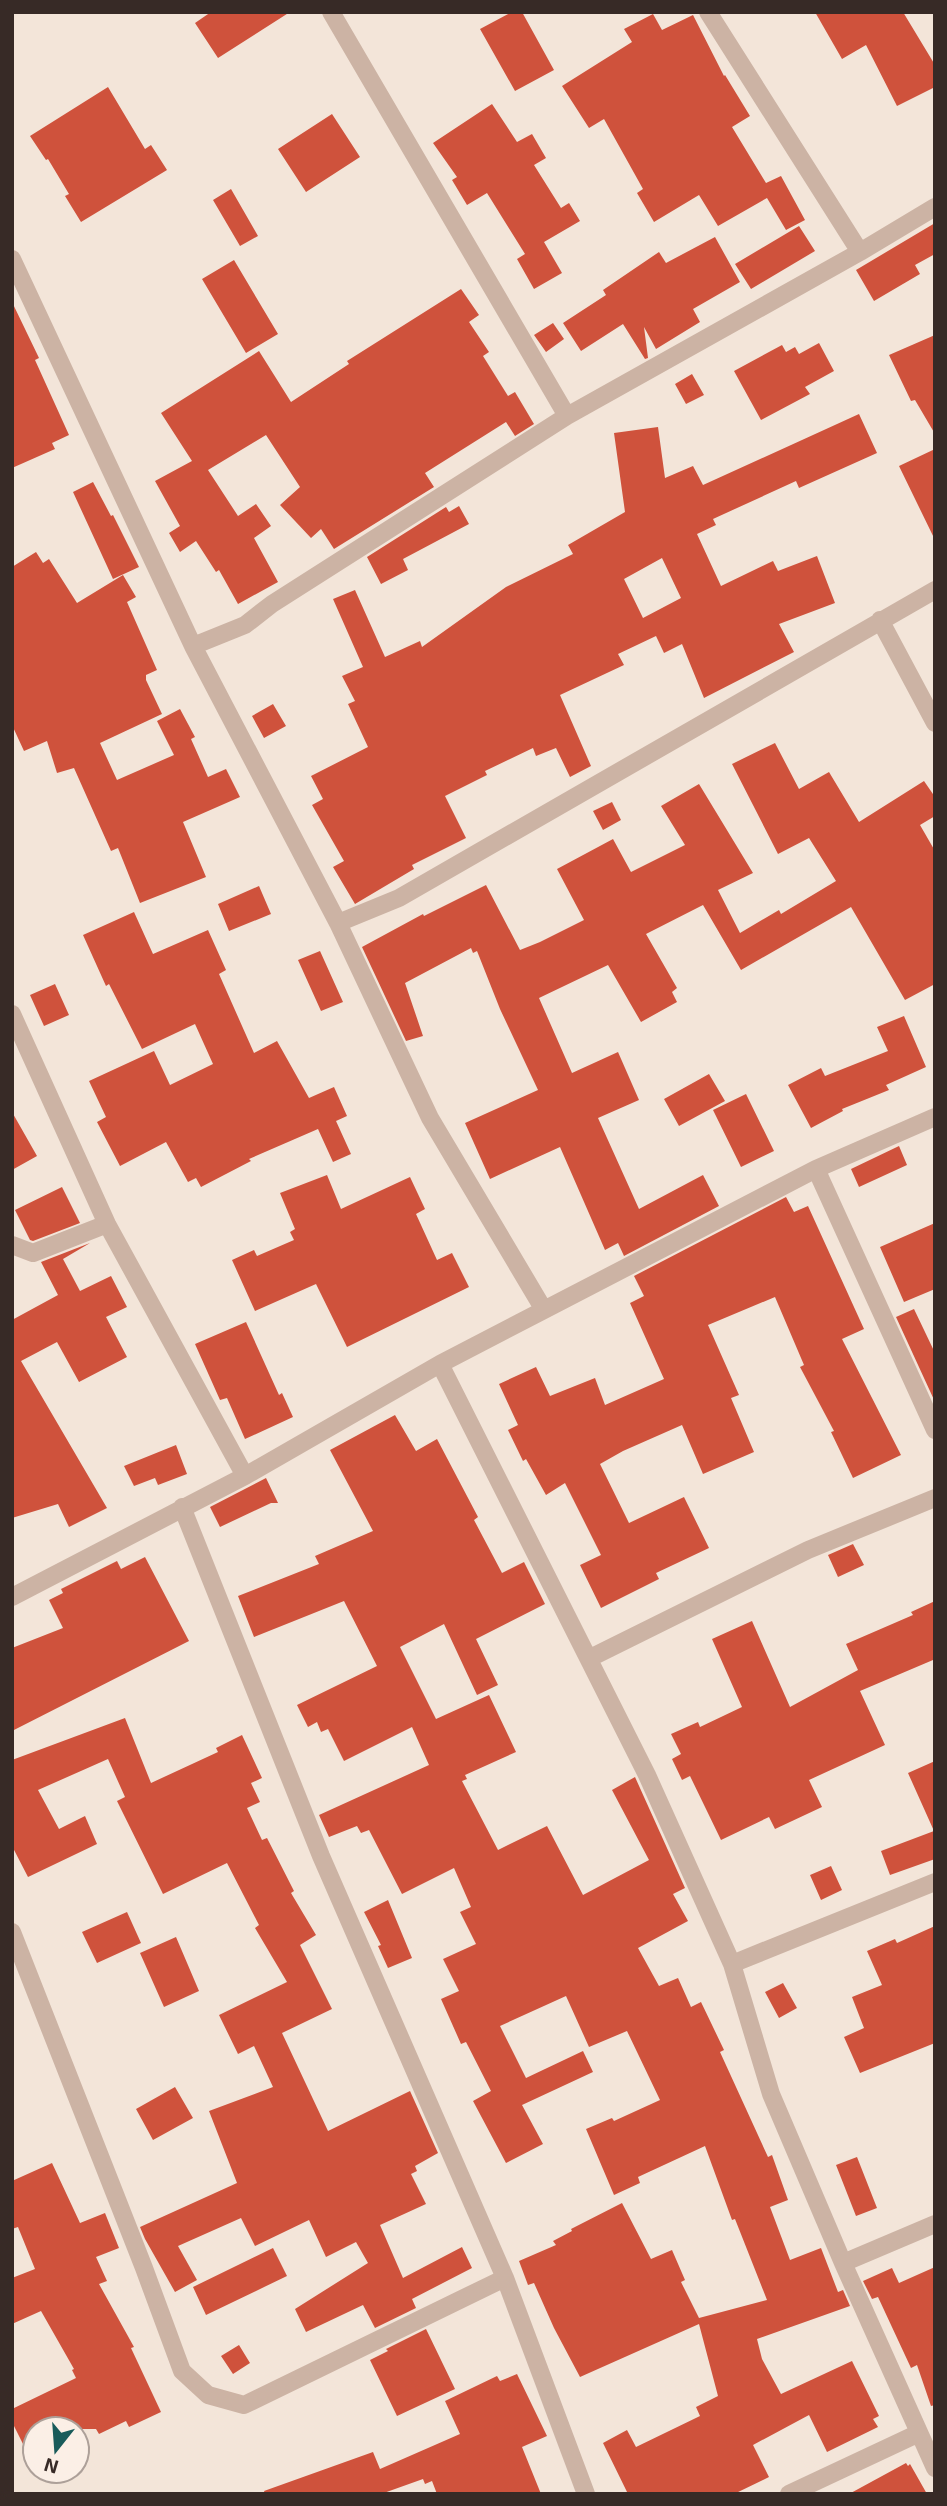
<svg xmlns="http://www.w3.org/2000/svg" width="947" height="2506" viewBox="0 0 947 2506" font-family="'Exo 2',sans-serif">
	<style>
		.building { fill: #cf523c; fill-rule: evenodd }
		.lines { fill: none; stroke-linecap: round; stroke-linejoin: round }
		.street { stroke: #ccb3a4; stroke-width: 18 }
	</style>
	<rect width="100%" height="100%" fill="#f3e5d9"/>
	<path class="building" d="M211,12H290L218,58L195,23Z
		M512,12H522L554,70L515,91L480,29Z
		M815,12H903L935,65V87L897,106L866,45L842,59Z
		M653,14L662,30L693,15L724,76L725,75L750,116L732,127L766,183L781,176L805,220L786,230L767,198L718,226L699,195L654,222L637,193L643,189L604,119L589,128L562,86L632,42L624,29Z
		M108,87L145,149L151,145L167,170L81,222L65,196L69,194L48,159L46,160L30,136Z
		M492,104L517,142L532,134L546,158L534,165L561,208L569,203L580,221L544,242L562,273L534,289L517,259L525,254L487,193L467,205L452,180L457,177L433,143Z
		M332,114L360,157L306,192L278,149Z
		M231,189L258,236L240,246L213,200Z
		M935,223V254L915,265L920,274L874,301L856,270Z
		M799,226L815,251L751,289L735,264Z
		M715,237L740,282L693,309L700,322L656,349L644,327L648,358L645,359L623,324L581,351L563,323L606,295L603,290L659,252L666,263Z
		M234,260L278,334L246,353L202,279Z
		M461,289L479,315L469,322L489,352L483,356L508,396L515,392L534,424L515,436L506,422L425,473L434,487L334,549L321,529L311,538L280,505L300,487L266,435L208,470L238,516L256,504L271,526L254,538L278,582L238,604L219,570L216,572L196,541L180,552L169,533L180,526L155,481L192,461L161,413L259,351L291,402L349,364L347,361Z
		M12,302L39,358L35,360L69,435L52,443L55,449L12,468Z
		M553,323L564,339L546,352L534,335Z
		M935,335V434L915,400L911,401L889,355Z
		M819,343L834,371L805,387L810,394L761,420L734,371L782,345L786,352L795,347L799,354Z
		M692,374L704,395L686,404L675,384Z
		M859,414L877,453L799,488L796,481L713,519L716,525L697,534L721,586L773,561L778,571L817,556L835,603L779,624L794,652L704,698L682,644L664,653L656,636L618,654L624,665L560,695L591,766L570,777L556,748L536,756L533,748L485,771L487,775L445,796L466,838L412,865L414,869L355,904L333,867L344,861L312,805L323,799L311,776L368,747L348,704L355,701L342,676L363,667L333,599L355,590L385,657L420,641L422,647L506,587L573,554L568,545L625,512L614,433L658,427L665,478L693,466L703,485ZM662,558L681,598L643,618L624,579Z
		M935,449V540L899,466Z
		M93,482L111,516L113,515L139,567L113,579L73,492Z
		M459,506L469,524L403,559L408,570L381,584L367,557L446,507L449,512Z
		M36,552L43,563L49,559L77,603L123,575L136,597L127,602L157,670L146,675V680L162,714L100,743L117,780L174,755L157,721L180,709L195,737L191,739L208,777L226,769L240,797L183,822L206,877L140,903L118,848L111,851L74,768L57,773L47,741L24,751L12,725V567Z
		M273,704L286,726L264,738L252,716Z
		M775,743L799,789L829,772L859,822L924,781L935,797V816L920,825L935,851V984L905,1000L851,907L741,970L703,905L646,934L677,988L672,992L677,1002L641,1022L608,965L539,998L572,1073L618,1052L639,1100L598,1118L639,1209L703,1175L719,1206L624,1256L618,1243L605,1250L560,1147L490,1179L465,1123L538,1090L500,1009L477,951L473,953L471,948L405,983L423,1036L406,1041L362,947L423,914L424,916L486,885L520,950L540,942L584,920L557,869L613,839L631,872L685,845L661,806L699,784L753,873L718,890L740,933L779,910L781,914L836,881L809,838L778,854L732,764Z
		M612,802L621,820L603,830L593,811Z
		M259,886L271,914L229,931L218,904Z
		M134,912L153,954L208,930L226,970L219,974L254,1053L277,1041L309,1098L334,1087L347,1116L336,1121L351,1154L333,1162L318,1129L249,1159L251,1161L201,1187L196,1178L188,1182L166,1142L120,1166L97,1122L106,1117L89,1081L154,1051L170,1085L213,1064L195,1024L142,1049L109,984L106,986L83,935Z
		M320,951L343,1002L321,1011L298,960Z
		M55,984L69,1015L44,1026L30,995Z
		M904,1016L926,1067L886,1085L889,1090L842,1109L843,1111L811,1128L788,1085L821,1068L825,1076L888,1051L877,1027Z
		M709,1074L725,1101L679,1126L664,1099Z
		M746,1094L774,1151L741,1167L713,1110Z
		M12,1112L37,1156L12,1170Z
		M899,1146L907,1165L859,1187L851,1169Z
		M327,1175L341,1209L410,1177L425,1209L416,1214L437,1260L452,1253L469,1287L347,1347L316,1284L255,1311L232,1260L254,1250L257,1256L294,1240L290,1232L295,1229L280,1193Z
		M62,1187L80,1223L33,1241L30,1240L15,1210Z
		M786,1197L794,1212L808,1206L864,1329L842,1339L901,1455L853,1478L831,1432L834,1431L800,1367L804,1365L775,1297L708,1325L739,1395L731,1398L754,1452L703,1474L682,1425L623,1451L600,1464L629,1523L684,1497L709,1548L656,1573L659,1579L601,1608L580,1565L601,1555L565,1483L546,1495L526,1459L523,1461L508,1430L518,1425L499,1384L536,1367L550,1396L595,1378L605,1405L664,1379L630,1303L644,1296L634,1276Z
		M935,1223V1289L904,1302L880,1247Z
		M90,1243L63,1259L80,1291L111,1276L127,1307L106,1317L127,1357L79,1382L57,1342L21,1361L107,1508L69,1527L58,1504L12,1518V1320L58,1295L41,1262Z
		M914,1309L935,1353V1402L896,1317Z
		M246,1322L279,1395L282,1393L293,1417L245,1439L227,1398L220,1400L195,1344Z
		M395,1415L416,1451L437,1439L478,1517L474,1520L502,1573L524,1562L545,1604L476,1639L498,1685L477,1695L444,1624L400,1647L436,1719L489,1695L516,1752L465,1775L467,1779L462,1781L498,1850L547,1826L583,1895L649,1860L612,1790L635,1777L685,1888L673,1894L688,1921L638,1948L659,1986L678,1978L691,2007L701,2002L724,2050L720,2052L768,2157L772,2155L788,2200L770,2207L790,2260L821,2248L838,2292L843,2290L850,2306L757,2339L762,2359L781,2394L852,2361L879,2416L873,2419L878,2427L827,2452L809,2415L753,2445L769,2477L734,2494H628L603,2443L627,2430L636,2447L700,2416L696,2407L718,2396L699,2324L580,2377L554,2328L534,2283L528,2285L519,2261L556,2245L553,2241L572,2231L571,2229L622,2203L651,2259L672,2250L685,2280L681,2282L699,2318L767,2300L735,2219L732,2220L705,2146L638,2177L640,2183L614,2195L586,2129L612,2118L614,2121L660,2100L627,2031L589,2047L566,1996L500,2026L526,2078L583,2051L593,2072L522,2105L543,2144L506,2163L473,2101L491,2091L466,2042L461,2044L441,1999L459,1991L443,1959L476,1944L460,1912L471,1907L454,1868L402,1894L369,1830L361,1833L357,1826L329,1837L319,1815L429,1765L412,1727L344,1761L328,1729L321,1732L317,1722L308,1727L297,1705L377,1666L344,1601L254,1637L238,1596L319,1564L315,1556L373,1531L330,1450Z
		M176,1445L187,1474L158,1485L155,1478L134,1486L124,1466Z
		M266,1478L278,1503H271L220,1527L210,1507Z
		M853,1544L864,1565L838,1577L828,1555Z
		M145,1557L189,1641L12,1731V1648L63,1628L49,1600L63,1593L61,1589L117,1561L121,1569Z
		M935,1601V1664L933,1660L860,1691L885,1745L809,1780L822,1807L775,1829L769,1817L721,1840L690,1776L682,1780L672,1759L681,1754L671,1734L698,1722L700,1727L742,1707L712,1639L752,1621L790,1707L858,1670L846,1644L913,1615L911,1612Z
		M125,1718L151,1783L218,1752L216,1748L242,1735L262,1778L251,1783L260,1802L247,1808L262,1840L267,1838L294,1891L291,1893L316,1935L300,1945L332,2009L282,2033L328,2131L410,2091L438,2153L415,2166L417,2171L411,2174L426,2204L380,2225L403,2278L462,2247L472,2268L412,2299L416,2308L375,2328L363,2305L306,2332L295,2309L368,2263L356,2242L326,2257L309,2220L255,2246L241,2218L178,2246L197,2280L175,2292L145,2239L140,2227L237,2183L209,2111L273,2087L254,2046L238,2054L219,2015L287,1982L255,1928L259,1925L227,1863L163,1894L117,1801L125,1797L108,1759L38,1790L59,1829L85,1816L97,1844L28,1877L12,1846V1760Z
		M935,1761V1859L890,1875L881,1851L934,1831L908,1773Z
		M831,1866L842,1890L821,1900L810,1875Z
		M388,1900L412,1958L388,1968L378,1946L381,1945L364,1912Z
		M127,1912L141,1943L97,1963L82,1932Z
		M935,1926V2043L860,2073L844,2037L864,2028L852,1997L882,1985L867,1951L895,1939L897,1943Z
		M176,1937L199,1991L164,2007L140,1953Z
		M783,1983L797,2008L779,2018L765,1992Z
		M175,2087L193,2118L153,2140L136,2109Z
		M857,2157L877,2208L856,2216L836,2165Z
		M52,2163L80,2223L105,2213L119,2248L96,2257L107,2281L99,2284L134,2347L131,2348L161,2412L129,2427L126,2421L99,2434L96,2429H35V2468L12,2422V2409L76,2378L72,2370L74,2369L41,2311L12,2324V2278L35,2269L18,2227L12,2229V2181Z
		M273,2248L287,2276L206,2315L193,2287Z
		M935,2267V2405L931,2406L917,2365L911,2368L878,2297L872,2299L863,2281L892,2268L899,2283Z
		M426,2329L455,2389L397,2416L370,2360L388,2351L386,2349Z
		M239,2345L250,2363L233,2374L221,2356Z
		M517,2374L547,2436L522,2447L541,2494H437L432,2481L425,2484L423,2479L381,2494H265L264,2491L373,2452L380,2469L460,2434L445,2401L497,2376L500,2381Z
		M906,2463L908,2466L910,2464L927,2494H849Z"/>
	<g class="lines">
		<path class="street" d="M331,12L567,416
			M708,12L860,252
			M12,259L193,646L338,923L430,1118L544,1310
			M880,620L935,723
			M193,646L245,625L272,604L567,416L860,252L935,207
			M338,923L399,898L935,590
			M12,1014L107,1224L245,1476
			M816,1169L935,1430
			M12,1245L33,1253L107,1224
			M440,1364L647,1775L732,1964L771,2094L843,2263L935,2468
			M182,1507L321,1856L505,2278L586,2494
			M12,1597L245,1476L440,1364L544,1310L816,1169L935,1117
			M590,1658L808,1550L935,1498
			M12,1932L144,2268L182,2371L208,2395L244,2405L505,2278
			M732,1964L935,1882
			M843,2263L935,2224
			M789,2494L919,2433"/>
	</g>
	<rect width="947" height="2506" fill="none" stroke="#372a26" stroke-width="28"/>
	<g transform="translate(56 2450) rotate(197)"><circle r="33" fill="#fbefe6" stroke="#ada099" stroke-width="2"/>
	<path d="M0-5L12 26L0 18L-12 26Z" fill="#195b5a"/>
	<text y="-10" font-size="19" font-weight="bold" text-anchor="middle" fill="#372a26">N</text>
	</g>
</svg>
